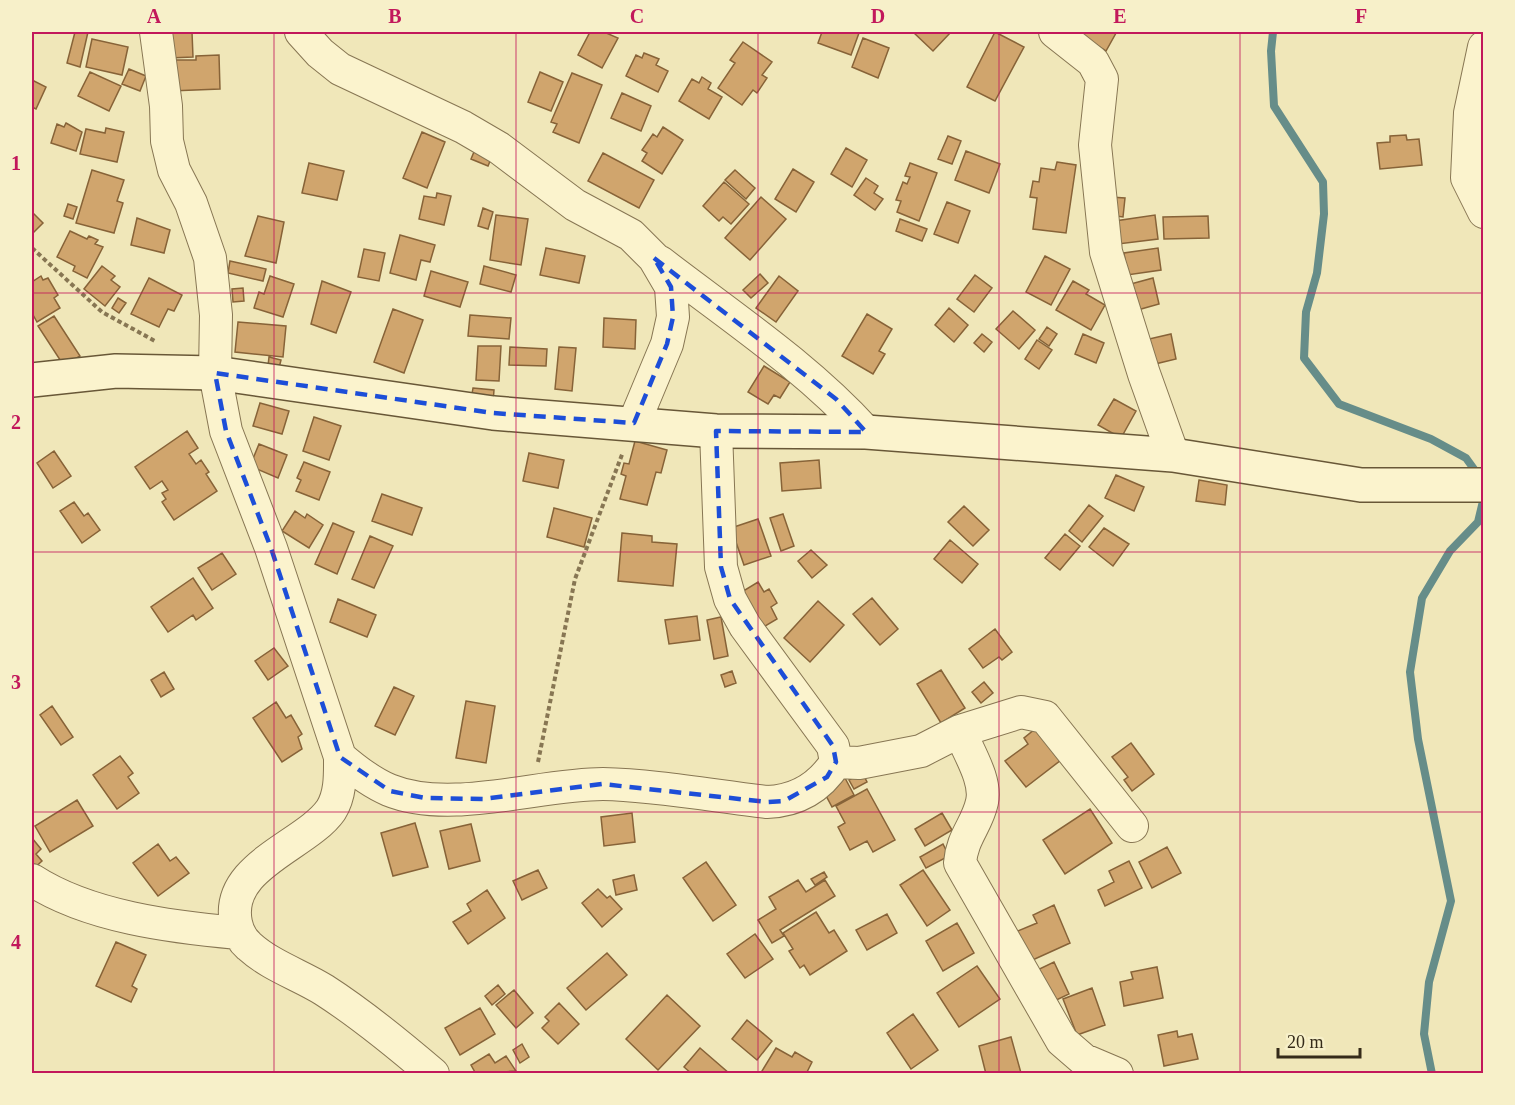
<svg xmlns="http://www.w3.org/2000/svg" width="1515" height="1105" viewBox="0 0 1515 1105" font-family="'Times New Roman',serif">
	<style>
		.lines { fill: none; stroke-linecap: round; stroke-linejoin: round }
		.stream { stroke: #668d89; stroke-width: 8 }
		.building { fill: #d0a56d; stroke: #876338; stroke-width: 1.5 }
		.street-casing { stroke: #877653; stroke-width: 34 }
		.secondary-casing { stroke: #685737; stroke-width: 36 }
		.path { stroke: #877653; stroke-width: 4; stroke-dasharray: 4.5 3; stroke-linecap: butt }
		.street { stroke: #fbf3cd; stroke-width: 32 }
		.secondary { stroke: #fbf3cd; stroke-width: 33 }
		.marked { fill: none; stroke: #1d4ed8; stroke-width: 4.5; stroke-dasharray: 12 8; stroke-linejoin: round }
		.grid { fill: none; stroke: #c2185b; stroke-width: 1.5; stroke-opacity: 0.55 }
		.neatline { fill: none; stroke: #c2185b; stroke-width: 2 }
		.grid-label { font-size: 20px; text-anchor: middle; font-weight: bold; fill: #c2185b }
	</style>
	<rect width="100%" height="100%" fill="#f0e7b9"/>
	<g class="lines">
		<path class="stream" d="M1273,32L1271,51L1274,106L1323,182L1324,214L1317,273L1306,312L1304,358L1339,404L1431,439L1466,458L1479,476
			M1432,1074L1424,1034L1429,982L1451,901L1418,739L1410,672L1422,598L1450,551L1478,522L1484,497"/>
	</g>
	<path class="building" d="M75,32H88L80,67L67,63Z
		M167,32H192L193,57L169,58Z
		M590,32H604L618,38L602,68L578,55Z
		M822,32L859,33L851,55L818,43Z
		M913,32H951L933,51Z
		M995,32L1024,47L995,101L967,87Z
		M1075,32H1114L1116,33L1106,51Z
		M863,38L889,48L878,78L852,67Z
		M92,39L128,47L122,75L86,67Z
		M743,42L772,62L762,75L767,78L757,93L753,90L742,105L718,88L735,63L730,60Z
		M644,53L659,59L656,65L668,71L658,92L626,76L636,55L642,58Z
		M219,55L220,89L170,91L169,60H196V56Z
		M129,69L146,76L140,91L122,84Z
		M90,72L121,86L109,111L78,96Z
		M540,72L563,82L551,111L528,102Z
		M572,73L602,85L579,143L553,132L557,124L551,122Z
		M702,77L711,83L708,89L722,97L709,119L679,101L692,79L699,83Z
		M32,80L46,87L36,109L32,107Z
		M622,93L651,106L641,131L611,118Z
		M66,123L82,132L76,151L51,143L57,124L64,127Z
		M663,127L683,140L662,174L642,161L647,153L642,150L653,134L657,137Z
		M106,128L124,132L117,162L80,154L86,129L105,133Z
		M422,132L445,142L427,188L403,178Z
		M1406,135L1407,140L1419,139L1422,165L1380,169L1377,143L1390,142V136Z
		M948,136L961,141L952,164L938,159Z
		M476,147L493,154L488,166L471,159Z
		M846,148L867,160L852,187L831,174Z
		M966,151L1000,164L989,193L955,180Z
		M603,153L654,180L639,208L588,181Z
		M1057,162L1076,165L1066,233L1033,229L1037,198L1030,197L1033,181L1039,182L1041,168L1055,170Z
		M309,163L344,171L337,200L302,193Z
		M910,163L937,173L919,221L897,212L901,201L896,200L903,182L907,184L910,177L905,176Z
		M793,169L814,182L796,212L775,199Z
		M92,170L124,180L117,201L123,203L114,233L76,223Z
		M735,170L755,188L746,199L725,180Z
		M866,178L878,186L874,193L883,199L875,210L854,195Z
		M724,182L749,204L731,224L723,217L719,221L703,206Z
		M437,193L451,196L444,225L419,219L424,196L436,198Z
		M761,197L786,219L750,260L725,238Z
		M1110,197L1125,198L1123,217L1109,215Z
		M947,202L970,211L958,243L934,234Z
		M68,204L77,207L73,219L64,216Z
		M483,208L493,212L488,229L478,226Z
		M32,212L43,223L32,234Z
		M496,215L528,219L521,265L490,260Z
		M1155,215L1158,239L1118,244L1115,221Z
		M258,216L284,222L276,263L245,256Z
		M1208,216L1209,238L1164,239L1163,217Z
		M137,218L170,230L164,253L131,245Z
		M900,219L927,229L922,241L896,231Z
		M70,231L87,239L89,236L98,240L95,244L103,247L87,278L73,271L75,266L57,257Z
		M400,235L435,245L430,262L421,260L416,280L390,273Z
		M546,248L585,256L579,283L540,275Z
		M1158,248L1161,270L1127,275L1124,253Z
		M364,249L385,253L379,281L358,277Z
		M1045,256L1070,269L1051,305L1026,292Z
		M230,261L266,269L263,281L228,273Z
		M102,266L115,276L111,280L120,287L105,306L84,289Z
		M484,266L516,275L511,292L480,284Z
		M431,271L468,282L460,307L424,296Z
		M760,274L768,283L751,298L743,290Z
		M975,275L992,288L974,312L957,299Z
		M41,276L43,280L48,278L58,295L54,298L60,308L37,322L32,313V282Z
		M270,276L294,284L283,317L254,308L259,292L264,294Z
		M779,276L798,291L776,322L756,308Z
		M149,278L182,295L174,311L168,309L159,327L131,314Z
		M1153,278L1159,304L1134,311L1127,285Z
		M322,281L351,292L336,333L311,324Z
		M1073,281L1089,290L1086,294L1105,305L1091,330L1056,310Z
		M243,288L244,301L233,302L232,289Z
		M118,298L126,303L119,313L112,308Z
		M949,308L968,325L954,342L935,325Z
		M393,309L423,320L404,373L374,362Z
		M1013,311L1035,330L1019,349L996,329Z
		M867,314L892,329L879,351L885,354L873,374L842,356Z
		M470,315L511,318L509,339L468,336Z
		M54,316L80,356L64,366L38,326Z
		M604,318L636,320L635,349L603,347Z
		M238,322L286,326L283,357L235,352Z
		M1047,327L1057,334L1049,346L1039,339Z
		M982,334L992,342L984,352L974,343Z
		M1083,334L1104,343L1096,363L1075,354Z
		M1171,334L1176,359L1155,364L1149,339Z
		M1037,340L1052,350L1039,369L1025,359Z
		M478,346H501L499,381L476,380Z
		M510,347L547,349L546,366L509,365Z
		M559,347L576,348L572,391L555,389Z
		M269,357L281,360L279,368L268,366Z
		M764,366L790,382L780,398L774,395L768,404L748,392Z
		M473,388L494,390L493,403L471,400Z
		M1114,399L1136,411L1121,438L1098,425Z
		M260,403L289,411L282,434L253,426Z
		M314,417L341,426L329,460L303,451Z
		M187,431L198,448L189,454L196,464L201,460L209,472L206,474L217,491L174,520L162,502L166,499L162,493L168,490L162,481L150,489L135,467Z
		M635,441L667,450L661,473L656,472L647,505L620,499L626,476L621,474L624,463L629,464Z
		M259,444L287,455L278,478L250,466Z
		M54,451L71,476L53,488L37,463Z
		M529,453L564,460L558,488L523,481Z
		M819,460L821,488L782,491L780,463Z
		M304,462L330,472L319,500L296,491L301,480L297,478Z
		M1116,475L1144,487L1134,511L1105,498Z
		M1199,480L1227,485L1225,505L1196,501Z
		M382,494L422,508L412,535L372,521Z
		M74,502L84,516L88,513L100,530L82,543L60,511Z
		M1089,505L1103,516L1082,542L1069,531Z
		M964,506L989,530L973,546L948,522Z
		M554,508L592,518L584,547L547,537Z
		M295,511L305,518L307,514L323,525L309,548L282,531Z
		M783,514L794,546L781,551L770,518Z
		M758,519L771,556L744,565L731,528Z
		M333,523L354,532L337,574L315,564Z
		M1104,528L1129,544L1113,566L1089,547Z
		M622,533L652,536V542L677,544L673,586L618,581Z
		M1065,534L1080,546L1060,570L1045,558Z
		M370,536L393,546L374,588L352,579Z
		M950,540L978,564L962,583L934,559Z
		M811,550L827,565L812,578L798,561Z
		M222,553L236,574L212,590L198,568Z
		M193,578L213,608L196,620L193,615L168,632L151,607Z
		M758,582L764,592L769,589L777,603L771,607L777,619L760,629L740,593Z
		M872,598L898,629L880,645L853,614Z
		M338,599L376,615L367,637L330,622Z
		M818,601L844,625L810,662L784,638Z
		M697,616L700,640L669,644L665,620Z
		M721,617L728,656L714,659L707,620Z
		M995,629L1012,652L1002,660L999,657L983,668L969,649Z
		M274,648L288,666L268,680L255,661Z
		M941,670L965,708L941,723L917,684Z
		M732,671L736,683L725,687L721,675Z
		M164,672L174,689L161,697L151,680Z
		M984,682L993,693L981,703L972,692Z
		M394,687L414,696L395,735L375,726Z
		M466,701L495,706L486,763L456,758Z
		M276,702L286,718L291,715L302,734L298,737L302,749L282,762L253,718Z
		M52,706L73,737L61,745L40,715Z
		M1040,725L1065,757L1026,787L1005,761L1028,744L1024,738Z
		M1131,743L1154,774L1132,791L1124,780L1128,777L1112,757Z
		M120,756L133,773L128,777L139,793L117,809L93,775Z
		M862,772L867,782L854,789L849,780Z
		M845,778L854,795L832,807L823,790Z
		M867,789L895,840L873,852L867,841L850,850L838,827L845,823L836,806Z
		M77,800L93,826L50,852L35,826Z
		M1090,809L1112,843L1065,874L1043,840Z
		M632,813L635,842L604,846L601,817Z
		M942,813L952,830L925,846L915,829Z
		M415,823L428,867L393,876L381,833Z
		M471,824L480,861L449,869L440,831Z
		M32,838L41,849L36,854L42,861L32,870Z
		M158,844L170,861L176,857L189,873L158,896L133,863Z
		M943,844L949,856L926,868L920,857Z
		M1167,847L1181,873L1152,888L1139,862Z
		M1129,861L1142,888L1105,906L1098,890L1114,882L1109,871Z
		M706,862L736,905L713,921L683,878Z
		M538,870L547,888L522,900L513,881Z
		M923,870L950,910L927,926L900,885Z
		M824,872L827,877L815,885L811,879Z
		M634,875L637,890L616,895L613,880Z
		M798,880L806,892L825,880L835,896L780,930L784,936L772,943L758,920L776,909L769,897Z
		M598,889L607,898L610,896L622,909L602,927L582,903Z
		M487,890L505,918L468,944L453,922L471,911L467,904Z
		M1054,905L1070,943L1026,963L1013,933L1037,923L1033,915Z
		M816,912L829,933L834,930L847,951L810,975L804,965L800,968L789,951L793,949L783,933Z
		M887,914L897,933L867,950L856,930Z
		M957,923L974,953L943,971L926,941Z
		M755,934L773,959L745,978L727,954Z
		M116,942L146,955L132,986L137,989L131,1002L96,986Z
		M607,953L627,975L586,1010L567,988Z
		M1054,962L1069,994L1046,1005L1031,973Z
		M977,966L1000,999L959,1027L937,993Z
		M1157,967L1163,998L1124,1006L1120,982L1133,979L1131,972Z
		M498,985L505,994L492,1005L485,996Z
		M1092,988L1105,1025L1077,1035L1063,999Z
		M514,990L533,1013L516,1028L496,1005Z
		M667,995L700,1026L658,1070L626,1039Z
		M559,1003L579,1024L558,1044L542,1028L549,1021L545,1017Z
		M480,1008L495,1034L460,1055L445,1028Z
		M913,1014L938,1050L911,1069L887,1033Z
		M747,1020L772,1041L757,1060L732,1039Z
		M1177,1031L1178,1037L1192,1034L1198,1059L1164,1066L1158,1035Z
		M1011,1037L1021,1073L986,1074L979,1046Z
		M522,1044L529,1057L520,1063L513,1050Z
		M700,1048L730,1074H692L684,1067Z
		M776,1048L792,1057L795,1052L812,1062L806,1074H767L762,1071Z
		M489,1054L495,1063L506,1056L516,1071L476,1074L471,1065Z"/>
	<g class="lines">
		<defs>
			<path id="street" d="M156,32L166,106L167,141L174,170L191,203L210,258L216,315L215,373L226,431L271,548L340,757C340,774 341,794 331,810C306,846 224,866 236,923C238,933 242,940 249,946C271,966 300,975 324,990C363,1015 398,1044 433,1074
				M301,32L320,53L340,69L463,127L499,148L575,205L631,235L654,258L671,287L673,317L667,344L634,423
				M1055,32L1093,62L1102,79L1095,145L1106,252L1144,374L1173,455
				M1484,47L1470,113L1467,178L1484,212
				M660,262C730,316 806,366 866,432
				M960,731C968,752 987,780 982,802C977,825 962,837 960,863L1062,1041L1084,1060L1117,1074
				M340,757C355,770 370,782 389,790C450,815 539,784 603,784C655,785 715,796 767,802C797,801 820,787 836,762L833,746L745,626L730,599L721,567L716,431
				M836,762L859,763L921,751L960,731L1021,712L1045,717L1132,826
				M32,880C89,917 172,927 238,933"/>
			<path id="secondary" d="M32,380L116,371L215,373L493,413L716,431L866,432L1173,455L1361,485H1484"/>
		</defs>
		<use href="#street" class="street-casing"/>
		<use href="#secondary" class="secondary-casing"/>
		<path class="path" d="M32,248L102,312L155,341
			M538,762L575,579L623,452"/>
		<use href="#street" class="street"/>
		<use href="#secondary" class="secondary"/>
	</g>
	<path class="marked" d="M654,258L836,399L866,432L716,431L721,567L730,599L833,746L836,762L827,777L784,801L767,802L602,784L483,799L425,798L390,791L340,757L271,548L226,431L215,373L493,413L634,423L667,344L673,317L671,287Z"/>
	<path class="grid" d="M274,32V1074M516,32V1074M758,32V1074M999,32V1074M1240,32V1074M32,293H1484M32,552H1484M32,812H1484"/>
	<rect width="1515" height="1105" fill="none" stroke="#f7f0c9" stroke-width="66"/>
	<path d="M1278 1048v9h82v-9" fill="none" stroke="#352b19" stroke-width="3"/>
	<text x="1287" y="1048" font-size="18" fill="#352b19" stroke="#f7f0c9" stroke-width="4.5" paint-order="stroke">20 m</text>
	<rect x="33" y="33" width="1449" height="1039" class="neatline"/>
	<g class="grid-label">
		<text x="154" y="23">A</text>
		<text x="395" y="23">B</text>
		<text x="637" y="23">C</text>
		<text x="878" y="23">D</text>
		<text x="1120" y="23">E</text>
		<text x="1361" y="23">F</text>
		<text x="16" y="170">1</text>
		<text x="16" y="429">2</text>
		<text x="16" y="689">3</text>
		<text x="16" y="949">4</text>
	</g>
</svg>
